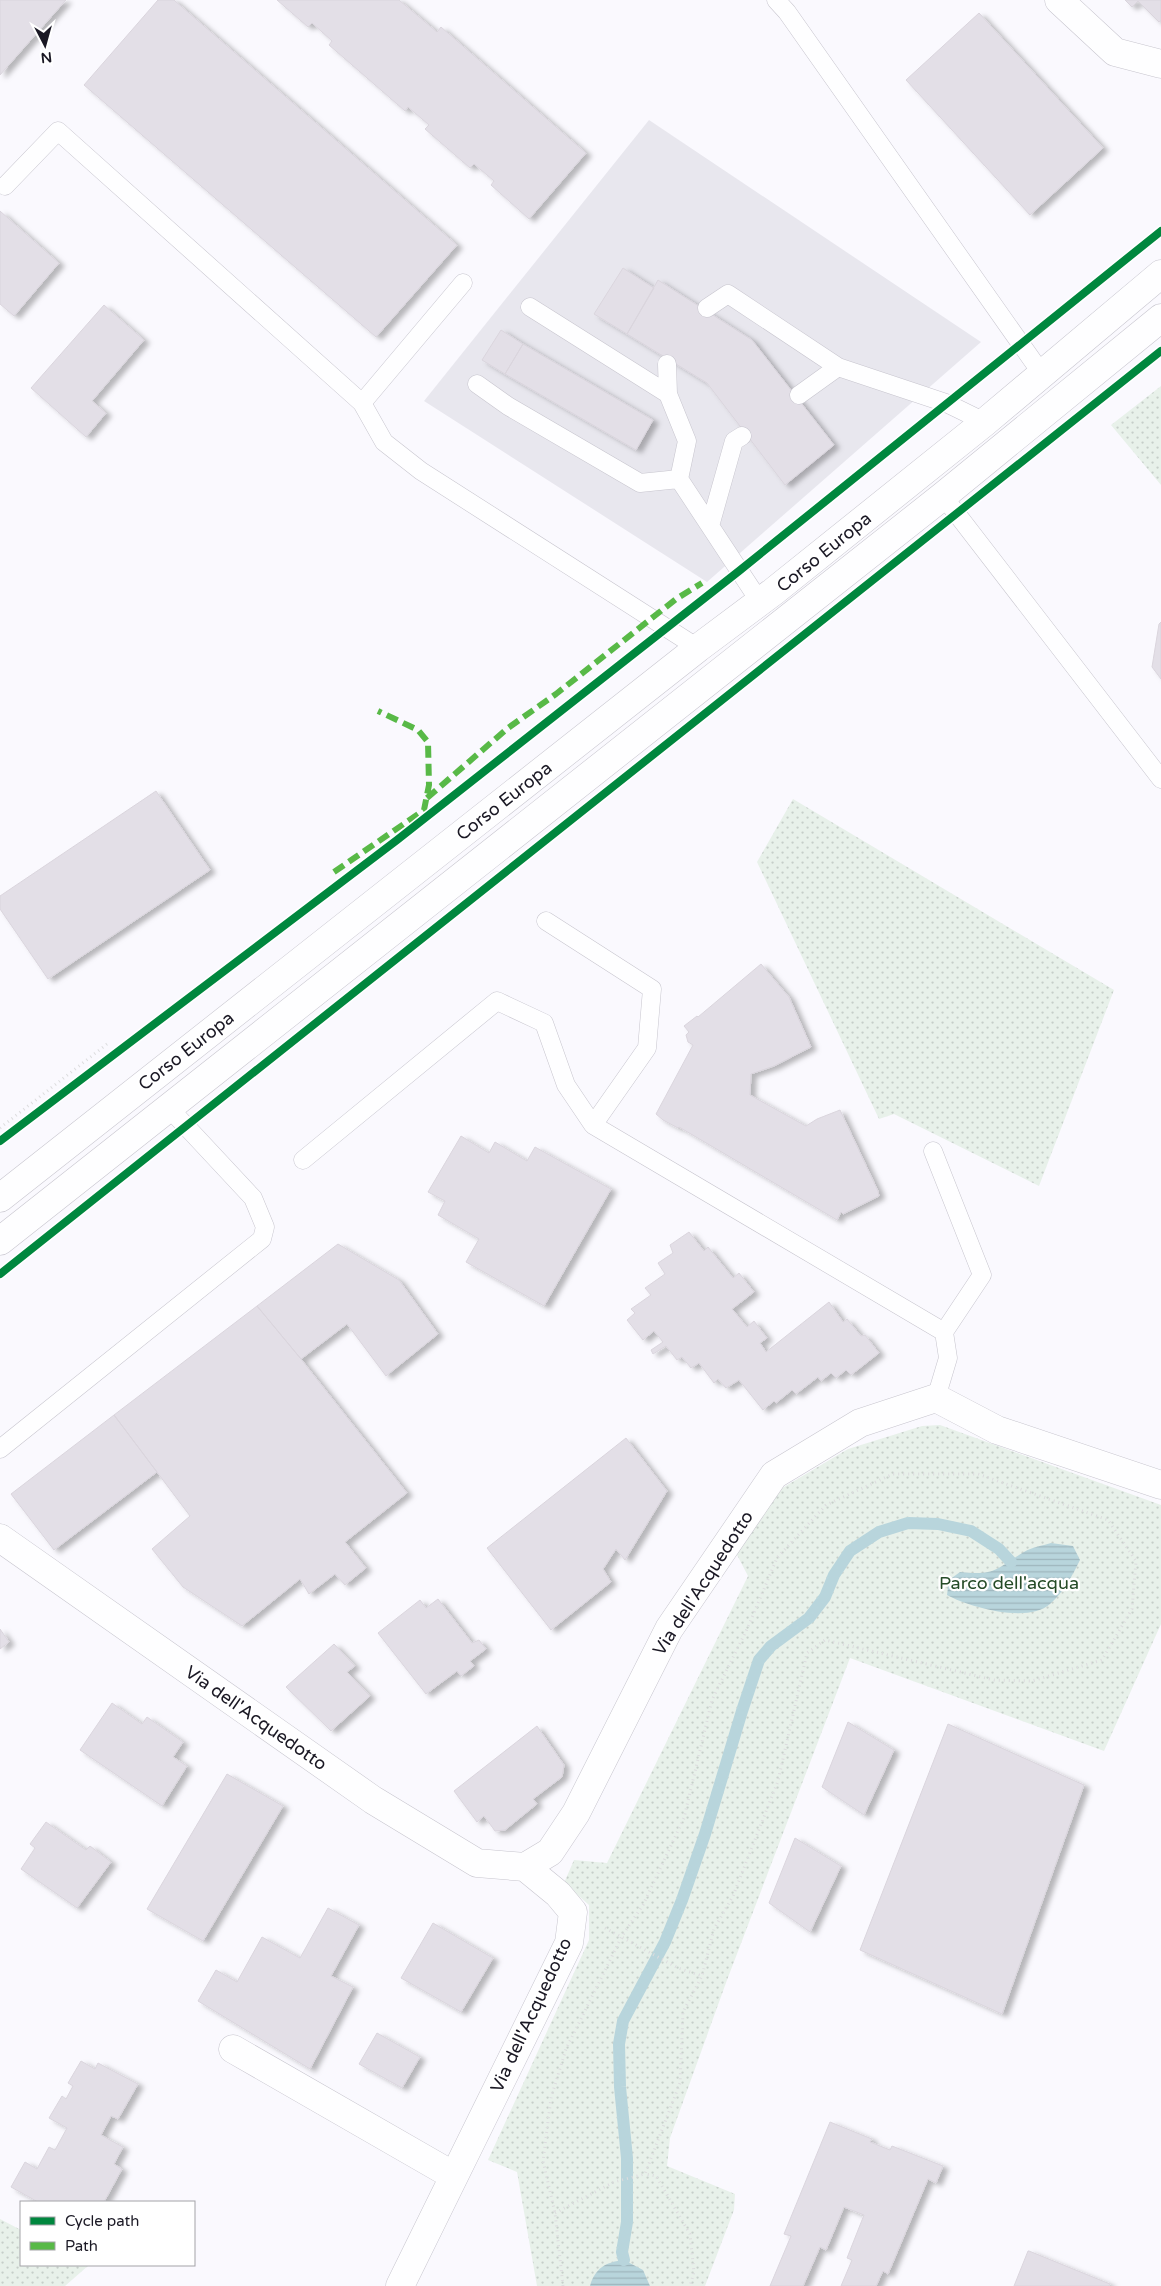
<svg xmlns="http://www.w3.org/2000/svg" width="1161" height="2286" viewBox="0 0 1161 2286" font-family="'Varela Round',sans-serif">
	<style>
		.built { fill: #e8e7ee }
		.green { fill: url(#green-dots) }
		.water { fill: url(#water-rules) }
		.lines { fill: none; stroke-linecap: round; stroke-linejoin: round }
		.stream { stroke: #b8d5dc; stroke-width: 12 }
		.building { fill: #e3dfe7; stroke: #dad5dd; filter: url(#shadow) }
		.lane-casing { stroke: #c7c5ce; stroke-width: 19 }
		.street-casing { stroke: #c7c5ce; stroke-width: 29 }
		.secondary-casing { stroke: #c7c5ce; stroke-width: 29 }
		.path { stroke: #dcdcde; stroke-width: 3; stroke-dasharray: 1 4; stroke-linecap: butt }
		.lane { stroke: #fefeff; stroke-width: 18 }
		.street { stroke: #fefeff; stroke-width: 28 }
		.secondary { stroke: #fefeff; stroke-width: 28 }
		.quiet { stroke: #58b947; stroke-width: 6; stroke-dasharray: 12 6; stroke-linecap: butt }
		.cycleway-casing { stroke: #fff; stroke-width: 11 }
		.cycleway { stroke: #00873e; stroke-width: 8 }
		.labels { text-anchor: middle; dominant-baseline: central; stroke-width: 4.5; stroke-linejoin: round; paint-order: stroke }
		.street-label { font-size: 18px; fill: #1a1824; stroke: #fff }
		.park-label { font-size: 18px; fill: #254b27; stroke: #fff }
	</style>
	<defs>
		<pattern id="green-dots" width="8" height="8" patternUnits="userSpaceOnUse" patternTransform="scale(1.25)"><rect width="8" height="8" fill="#e8f1ea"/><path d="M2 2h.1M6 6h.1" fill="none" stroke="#c6cec9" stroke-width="1.8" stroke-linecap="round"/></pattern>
		<pattern id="water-rules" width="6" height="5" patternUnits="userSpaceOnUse" patternTransform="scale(1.25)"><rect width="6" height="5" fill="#b8d5dc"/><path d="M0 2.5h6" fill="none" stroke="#9eb6bd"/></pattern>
		<filter id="shadow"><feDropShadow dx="5.5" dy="3" stdDeviation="2.5" flood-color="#0004"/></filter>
	</defs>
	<rect width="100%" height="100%" fill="#faf9fe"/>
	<path class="built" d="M649,120L981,342L707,582L424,401Z"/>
	<path class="green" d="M1161,386V485L1111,425Z
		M793,799L1114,990L1039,1186L894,1114L879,1119L757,862Z
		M940,1425L1161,1505V1624L1104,1751L850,1658L727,1980L670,2138L667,2166L735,2194L734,2210L705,2286H537L517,2172L488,2160L589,1940V1905L564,1883L574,1860L607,1863L748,1576L735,1551L772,1494L848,1449L922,1426Z
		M0,2219L21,2230V2265H89L65,2286H0Z"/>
	<path class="water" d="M1051,1543L1073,1546L1080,1560C1072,1576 1064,1592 1050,1604C1028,1624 969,1607 947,1595L949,1580L960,1572C995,1576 996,1569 1024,1552C1032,1547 1042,1546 1051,1543Z
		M624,2260L643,2270L650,2286H590C595,2268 606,2262 624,2260Z"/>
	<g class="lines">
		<path class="stream" d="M624,2260L622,2252L627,2222V2158L620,2087L619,2044L623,2021L665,1942L682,1900L705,1834L742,1711L759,1660L771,1646L809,1618L825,1597L834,1575L850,1551L879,1532L908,1523L938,1524L971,1531L999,1549L1011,1562"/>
	</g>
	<path class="building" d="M0,0H66L0,75Z
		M158,0H174L457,245L376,337L84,85Z
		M277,0H399L437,32L441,27L586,153L529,219L491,185L494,181L474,164L470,168L425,129L429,125L408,107L405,111L329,45L332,41L312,23L308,27Z
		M1125,0H1161V21L1159,22L1138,1L1132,7Z
		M979,13L1103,148L1030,215L906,80Z
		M0,211L59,263L14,316L0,304Z
		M623,268L654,288L627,334L594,314Z
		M658,280L752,340L834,445L785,485L707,383L627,334Z
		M104,305L144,340L92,401L106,413L86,437L31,388Z
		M501,330L523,344L505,374L482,360Z
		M523,344L653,420L636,450L505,374Z
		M1161,622V679L1152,667L1159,624Z
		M156,791L210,870L48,979L0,909V896Z
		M761,964L789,997L811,1047L774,1066L751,1074L750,1095L806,1126L817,1119L840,1110L878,1191L879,1196L843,1214L841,1212L837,1220L679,1127L678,1128L663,1120L656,1114L693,1045L688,1042L686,1035L689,1032L684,1026L697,1016L698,1017Z
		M461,1136L489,1153L495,1142L527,1161L535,1147L611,1189L544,1306L466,1262L479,1239L438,1215L445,1201L428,1192Z
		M689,1232L704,1251L708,1247L733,1278L739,1273L754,1292L732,1309L747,1327L754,1321L767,1338L760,1343L766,1352L829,1302L843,1322L847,1319L861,1336L865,1335L879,1353L851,1375L846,1370L836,1378L831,1373L821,1381L818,1377L796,1394L792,1390L776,1403L774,1401L763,1410L739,1380L726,1388L718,1379L714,1383L699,1363L691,1368L682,1357L677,1360L666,1346L653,1354L651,1350L663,1342L654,1331L643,1340L627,1320L635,1313L631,1309L651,1295L645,1288L665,1274L658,1263L673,1253L670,1245Z
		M338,1244L399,1280L438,1334L386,1376L347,1324L301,1359L257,1306Z
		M257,1306L301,1359L407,1493L345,1542L366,1568L345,1585L335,1574L309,1594L300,1579L242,1626L183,1587L152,1549L190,1516L114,1415Z
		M114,1415L157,1472L54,1550L11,1494Z
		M626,1438L667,1491L625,1560L616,1549L603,1569L611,1582L551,1630L487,1548Z
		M438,1599L472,1643L479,1640L486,1649L470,1661L474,1666L461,1676L457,1671L426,1694L378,1633L420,1600L426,1608Z
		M0,1629L9,1642L0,1649Z
		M334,1644L355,1666L347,1672L370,1696L331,1731L286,1687Z
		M112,1703L142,1724L147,1717L183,1742L173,1757L187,1766L162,1806L80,1750Z
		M848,1722L894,1750L864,1815L822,1787Z
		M948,1724L1084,1785L1002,2014L860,1950Z
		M537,1726L564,1765L562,1777L533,1799L537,1804L505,1830L495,1831L484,1816L477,1822L454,1791Z
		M227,1774L283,1806L203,1941L147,1909Z
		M46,1822L86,1850L90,1846L111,1862L77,1908L21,1869L35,1848L30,1844Z
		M795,1838L841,1866L810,1932L769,1903Z
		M328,1908L359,1925L331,1976L353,1987L310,2069L198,2001L216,1970L237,1982L262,1937L300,1958Z
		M433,1923L493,1958L461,2012L401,1978Z
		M377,2033L420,2057L402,2088L359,2064Z
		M81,2061L95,2069L98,2063L138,2084L118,2119L111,2116L101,2135L123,2147L114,2164L122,2169L104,2202H38L11,2187L25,2162L37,2169L49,2147L55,2150L67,2128L49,2118L62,2096L66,2099L73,2086L68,2083Z
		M830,2122L872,2139L870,2142L890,2150L892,2146L943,2166L936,2183L928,2179L888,2274L883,2271L876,2286H841L852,2260L847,2258L864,2215L844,2207L826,2250L820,2247L803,2286H770L791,2236L784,2234Z
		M1028,2251H1029L1110,2284L1109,2286H1014Z"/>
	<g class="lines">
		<defs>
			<path id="lane" d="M776,0L787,12L1042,374
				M5,186L58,131L362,403L384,442L421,471L698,648
				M707,308L728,294L838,367L946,403L985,422
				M667,364L668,394
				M477,384L508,406L640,483L679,479L687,441L668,394L530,307
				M799,395L838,367
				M362,403L463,283
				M679,479L760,602
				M943,496L1161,779
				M710,526L734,441L742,436
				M546,921L652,989L647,1048L593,1125L944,1332L948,1358L936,1398
				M933,1151L982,1275L944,1332
				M303,1160L497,1001L544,1023L566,1085L593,1125
				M0,1449L262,1239L265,1227L253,1198L169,1108"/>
			<path id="street" d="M1059,0L1115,52L1161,64
				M0,1538L373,1800L477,1863L525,1867L550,1852L576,1813L669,1629L774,1475L860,1423L936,1398L997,1430L1161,1485
				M233,2049L454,2176
				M400,2286L569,1943L573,1912L558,1894L525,1867"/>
			<path id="secondary" d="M0,1198L698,648L773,592L985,422L1161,274
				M0,1241L943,496L1161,318"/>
		</defs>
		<use href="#lane" class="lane-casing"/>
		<use href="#street" class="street-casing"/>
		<use href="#secondary" class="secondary-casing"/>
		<path class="path" d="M0,1128L107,1044
			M605,1928L678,1968L702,1976
			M555,2213L614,2182L645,2174
			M563,2286L555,2213L543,2161L551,2098L566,2049L622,1936L643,1905L684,1818L712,1700L748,1627L777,1558L826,1505L893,1474H978L1108,1520L1136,1561L1132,1609L1102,1660L1032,1681L994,1680L825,1640L807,1653L778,1781L733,1896L714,1929L702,1976L683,2012L680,2083L645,2174L656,2176L690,2234L694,2272L690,2286"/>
		<use href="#lane" class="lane"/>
		<use href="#street" class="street"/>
		<use href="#secondary" class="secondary"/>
		<path class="quiet" d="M427,798L508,728L556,694L676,599L702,583
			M334,872L424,810L429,785L428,742L418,730L378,711"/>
		<defs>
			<path id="cycleway" d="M0,1141L397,840L739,571L1161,231
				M0,1274L1161,351"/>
		</defs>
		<use href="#cycleway" class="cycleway-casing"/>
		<use href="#cycleway" class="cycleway"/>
	</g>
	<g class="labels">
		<g class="street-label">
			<text transform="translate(824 552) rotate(-39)">Corso Europa</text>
			<text transform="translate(504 801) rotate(-38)">Corso Europa</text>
			<text transform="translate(186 1051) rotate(-38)">Corso Europa</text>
			<text transform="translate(703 1583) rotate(-57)">Via dell'Acquedotto</text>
			<text transform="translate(256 1718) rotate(35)">Via dell'Acquedotto</text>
			<text transform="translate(531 2015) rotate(-65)">Via dell'Acquedotto</text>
		</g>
		<g class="park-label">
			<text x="1009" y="1583">Parco dell'acqua</text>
		</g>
	</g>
	<rect x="20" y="2201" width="175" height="65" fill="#ffffff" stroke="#a3a3a7"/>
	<rect x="30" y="2217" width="25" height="8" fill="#00873e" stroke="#a3a3a7"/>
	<text x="65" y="2226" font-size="15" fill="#1a1824">Cycle path</text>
	<rect x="30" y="2242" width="25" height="8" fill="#58b947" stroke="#a3a3a7"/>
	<text x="65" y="2251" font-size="15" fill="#1a1824">Path</text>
	<g transform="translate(45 45) rotate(174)" stroke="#ffffff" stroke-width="4" paint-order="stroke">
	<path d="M0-4L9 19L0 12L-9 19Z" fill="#1a1824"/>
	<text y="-8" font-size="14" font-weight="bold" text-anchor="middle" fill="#1a1824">N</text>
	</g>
</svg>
